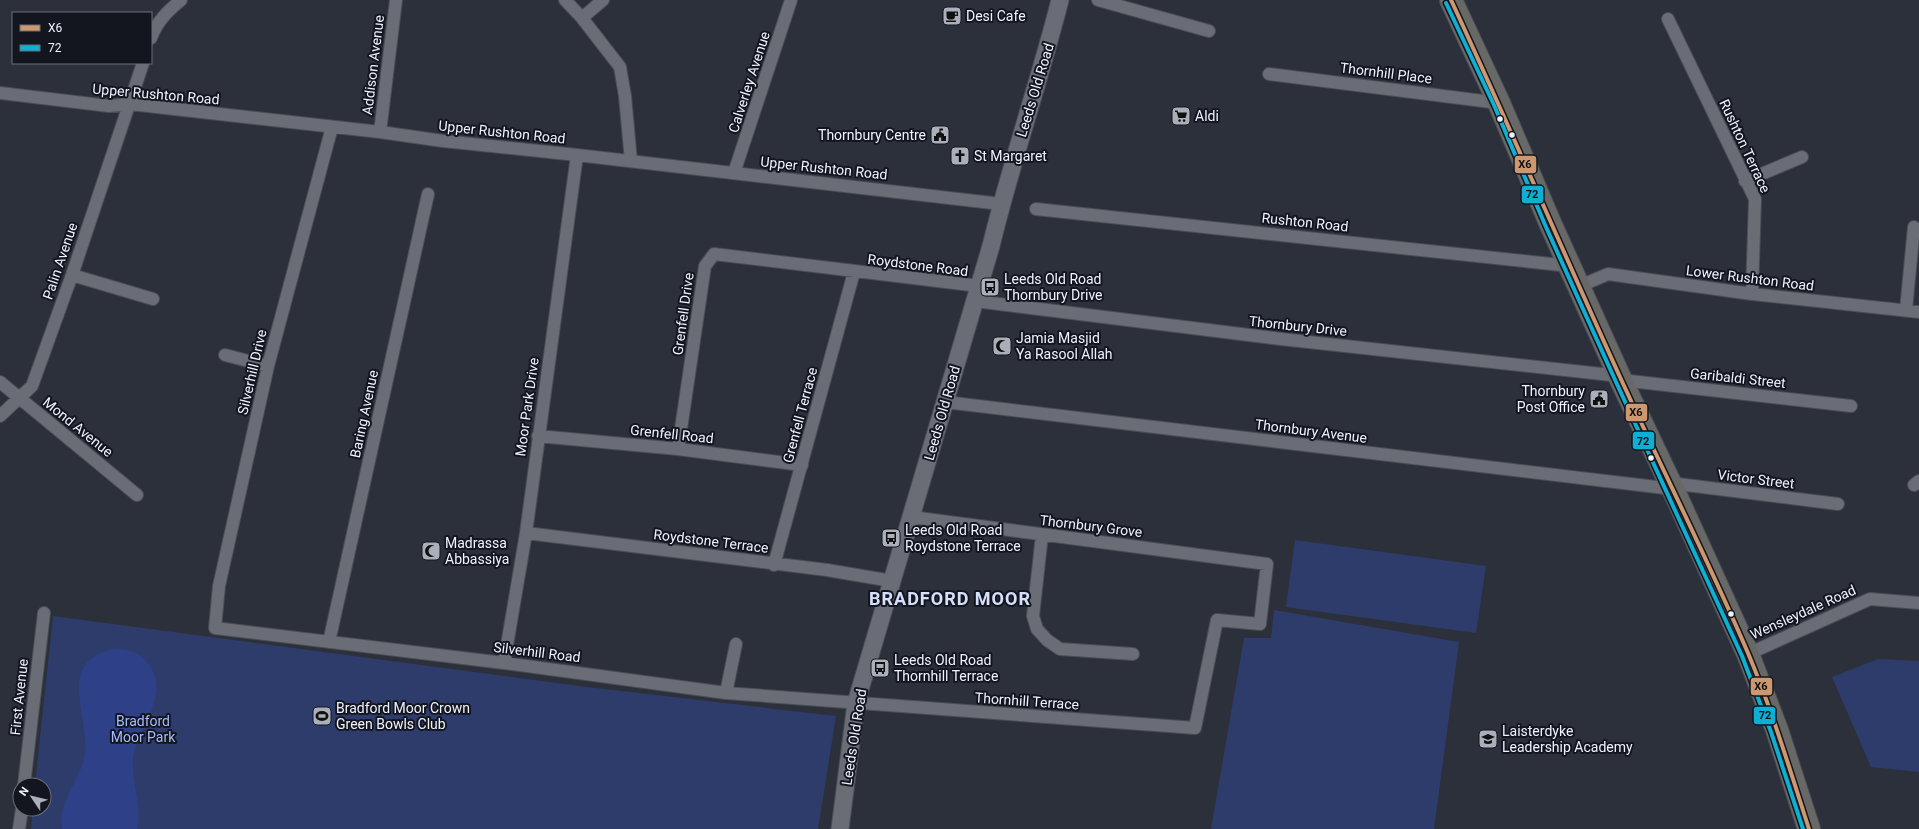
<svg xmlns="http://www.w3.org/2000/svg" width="1919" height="829" viewBox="0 0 1919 829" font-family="Roboto,sans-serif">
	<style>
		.green { fill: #2e3c6b }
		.water { fill: #2e4087 }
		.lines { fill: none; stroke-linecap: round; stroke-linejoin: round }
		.street-casing { stroke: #494d56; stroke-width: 14 }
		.secondary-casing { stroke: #494d56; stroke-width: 19 }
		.highway-casing { stroke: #494d56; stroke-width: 24 }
		.street { stroke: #6a6d76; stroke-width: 12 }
		.secondary { stroke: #6a6d76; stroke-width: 17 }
		.highway { stroke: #686967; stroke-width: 22 }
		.bus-1-casing { stroke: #13161f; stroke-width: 7 }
		.bus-2-casing { stroke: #13161f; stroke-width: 7 }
		.bus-1 { stroke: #cd976f; stroke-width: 4 }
		.bus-2 { stroke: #0dafd3; stroke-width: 4 }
		.bus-dot { fill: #eff3fe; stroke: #13161f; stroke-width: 1.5 }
		.labels { text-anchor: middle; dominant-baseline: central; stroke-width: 4; stroke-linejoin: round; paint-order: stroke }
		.poi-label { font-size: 14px; fill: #eff3fe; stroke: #13161f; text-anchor: start }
		.street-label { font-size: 14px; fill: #eff3fe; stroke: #13161f }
		.park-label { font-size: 14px; fill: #a6bdfd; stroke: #13161f }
		.district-label { font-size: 18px; font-weight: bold; letter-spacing: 1px; fill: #d6e0fb; stroke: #13161f }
		.line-badge { stroke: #13161f; stroke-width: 1.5 }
		.pale-badge-label { font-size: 11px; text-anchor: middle; font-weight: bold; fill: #111 }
	</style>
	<rect width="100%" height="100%" fill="#2c303b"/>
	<path class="green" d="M1295,540L1486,566L1476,633L1286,607Z
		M1274,610L1459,642L1434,829H1211L1244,638H1271Z
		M53,616L587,687L836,716L818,829H31L33,809H44V785H35Z
		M1878,659L1919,661V772L1871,767L1832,677Z"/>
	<path class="water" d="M115,649C126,649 137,651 145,660C175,691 137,727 133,759C131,783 143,806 137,829H62C57,801 81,780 85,754C90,717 54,660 115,649Z"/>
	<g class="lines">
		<defs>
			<path id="street" d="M565,0L582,18L620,67L625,96L631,161
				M1098,0L1209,31
				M582,18L603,0
				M1668,19L1755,199L1752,294
				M151,38C157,21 168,11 181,0
				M1269,74L1499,103
				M0,93L109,106L130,104L380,132L443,141L577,155L1001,204
				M332,127L268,366L219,586L215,628L504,663L726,693L1195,728L1217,620L1260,624L1267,564L911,517
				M380,132L396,0
				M734,173L791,0
				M1745,181L1802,157
				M1036,209L1570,266
				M72,275L153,299
				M1580,286L1608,274L1752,294L1919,312
				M975,301L1281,339L1620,376
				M1906,310L1914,227
				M225,355L268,366
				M1621,380L1851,406
				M0,382L137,495
				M945,402L1673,489
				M0,416L32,386L72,275L143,63
				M538,436L678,449L802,465
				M678,449L705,266L714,254L979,286
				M1670,483L1838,504
				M1914,485L1919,481
				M526,533L827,570L892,581
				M1042,535L1033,616L1037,629L1047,640L1060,649L1133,654
				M774,565L854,272
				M329,642L428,194
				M1748,654L1870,599L1919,603
				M504,663L526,533L577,155
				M726,693L736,644
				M24,785L44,613
				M19,829L22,809"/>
			<path id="secondary" d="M840,829L856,703L991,246C1011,163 1039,83 1060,0"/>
			<path id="highway" d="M1451,0L1499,103L1551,225L1621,380L1673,489L1748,654L1777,730L1809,829"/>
		</defs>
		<use href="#street" class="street-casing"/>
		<use href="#secondary" class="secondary-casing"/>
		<use href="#highway" class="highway-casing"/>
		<use href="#street" class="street"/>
		<use href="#secondary" class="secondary"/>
		<use href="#highway" class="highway"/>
		<defs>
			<path id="bus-1" d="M1451,0C1509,125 1563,252 1620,377C1662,469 1708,560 1748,653C1772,710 1790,770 1809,829"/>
			<path id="bus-2" d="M1446,3L1494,105L1546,227L1616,382L1742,656L1771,732L1803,829"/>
		</defs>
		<use href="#bus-1" class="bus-1-casing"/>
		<use href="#bus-2" class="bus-2-casing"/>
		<use href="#bus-1" class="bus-1"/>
		<use href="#bus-2" class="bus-2"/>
	</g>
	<defs>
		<symbol id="cafe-square" viewBox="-11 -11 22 22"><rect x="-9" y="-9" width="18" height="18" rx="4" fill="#abafba" stroke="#13161f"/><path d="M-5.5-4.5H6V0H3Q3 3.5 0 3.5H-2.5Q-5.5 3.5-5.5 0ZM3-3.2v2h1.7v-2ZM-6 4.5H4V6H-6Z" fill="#111"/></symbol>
		<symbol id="supermarket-square" viewBox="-11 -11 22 22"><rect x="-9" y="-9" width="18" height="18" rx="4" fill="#abafba" stroke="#13161f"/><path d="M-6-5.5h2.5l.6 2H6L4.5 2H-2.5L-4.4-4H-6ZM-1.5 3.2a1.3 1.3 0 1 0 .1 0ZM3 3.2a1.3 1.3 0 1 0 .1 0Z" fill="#111"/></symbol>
		<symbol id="civic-square" viewBox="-11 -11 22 22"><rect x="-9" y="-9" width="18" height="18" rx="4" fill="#abafba" stroke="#13161f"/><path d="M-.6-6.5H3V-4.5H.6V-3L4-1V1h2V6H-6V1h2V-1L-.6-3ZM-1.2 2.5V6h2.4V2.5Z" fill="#111"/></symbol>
		<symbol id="church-square" viewBox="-11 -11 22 22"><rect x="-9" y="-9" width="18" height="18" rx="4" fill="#abafba" stroke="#13161f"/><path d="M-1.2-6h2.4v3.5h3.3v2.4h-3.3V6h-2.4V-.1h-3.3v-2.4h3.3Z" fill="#111"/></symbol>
		<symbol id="bus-square" viewBox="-11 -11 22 22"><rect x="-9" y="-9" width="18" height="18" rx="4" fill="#abafba" stroke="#13161f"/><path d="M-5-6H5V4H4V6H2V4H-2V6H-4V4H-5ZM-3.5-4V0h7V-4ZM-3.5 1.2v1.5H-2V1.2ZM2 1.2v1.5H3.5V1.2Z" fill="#111"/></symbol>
		<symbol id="mosque-square" viewBox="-11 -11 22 22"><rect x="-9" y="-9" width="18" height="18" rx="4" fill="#abafba" stroke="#13161f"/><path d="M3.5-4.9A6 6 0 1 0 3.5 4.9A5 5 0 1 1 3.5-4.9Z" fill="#111"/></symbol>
		<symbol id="stadium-square" viewBox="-11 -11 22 22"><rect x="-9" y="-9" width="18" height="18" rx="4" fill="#abafba" stroke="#13161f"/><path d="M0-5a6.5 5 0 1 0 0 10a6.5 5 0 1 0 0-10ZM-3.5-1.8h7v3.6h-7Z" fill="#111"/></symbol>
		<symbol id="school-square" viewBox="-11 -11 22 22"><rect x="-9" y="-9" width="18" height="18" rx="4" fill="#abafba" stroke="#13161f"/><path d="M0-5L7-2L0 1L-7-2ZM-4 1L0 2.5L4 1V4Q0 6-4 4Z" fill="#111"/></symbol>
	</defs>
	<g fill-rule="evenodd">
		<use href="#cafe-square" x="941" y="5" width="22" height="22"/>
		<use href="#supermarket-square" x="1170" y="105" width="22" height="22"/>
		<use href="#civic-square" x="929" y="124" width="22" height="22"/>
		<use href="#church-square" x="949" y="145" width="22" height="22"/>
		<use href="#bus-square" x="979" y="276" width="22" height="22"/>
		<use href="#mosque-square" x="991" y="335" width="22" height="22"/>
		<use href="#civic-square" x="1588" y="388" width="22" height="22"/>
		<use href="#bus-square" x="880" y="527" width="22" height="22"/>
		<use href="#mosque-square" x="420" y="540" width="22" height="22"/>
		<use href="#bus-square" x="869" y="657" width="22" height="22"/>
		<use href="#stadium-square" x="311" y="705" width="22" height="22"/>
		<use href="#school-square" x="1477" y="728" width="22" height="22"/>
	</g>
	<g class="bus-dot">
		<circle cx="1500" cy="119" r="3.5"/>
		<circle cx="1512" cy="135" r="3.5"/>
		<circle cx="1651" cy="458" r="3.5"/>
		<circle cx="1731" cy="614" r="3.5"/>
	</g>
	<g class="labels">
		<g class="poi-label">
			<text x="966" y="16">Desi Cafe</text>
			<text x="1195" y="116">Aldi</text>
			<text x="926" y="135" text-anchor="end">Thornbury Centre</text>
			<text x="974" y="156">St Margaret</text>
			<text x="1004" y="279">Leeds Old Road<tspan x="1004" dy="16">Thornbury Drive</tspan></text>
			<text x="1016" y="338">Jamia Masjid<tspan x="1016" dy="16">Ya Rasool Allah</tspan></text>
			<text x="1585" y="391" text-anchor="end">Thornbury<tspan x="1585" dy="16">Post Office</tspan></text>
			<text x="905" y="530">Leeds Old Road<tspan x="905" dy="16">Roydstone Terrace</tspan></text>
			<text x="445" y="543">Madrassa<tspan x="445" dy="16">Abbassiya</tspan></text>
			<text x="894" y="660">Leeds Old Road<tspan x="894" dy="16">Thornhill Terrace</tspan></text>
			<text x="336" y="708">Bradford Moor Crown<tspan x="336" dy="16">Green Bowls Club</tspan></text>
			<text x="1502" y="731">Laisterdyke<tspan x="1502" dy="16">Leadership Academy</tspan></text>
		</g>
		<g class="street-label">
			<text transform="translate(373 65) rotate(-83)">Addison Avenue</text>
			<text transform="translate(1386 73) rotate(7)">Thornhill Place</text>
			<text transform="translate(749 82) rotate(-72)">Calverley Avenue</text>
			<text transform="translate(1035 90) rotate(-73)">Leeds Old Road</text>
			<text transform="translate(156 94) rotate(5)">Upper Rushton Road</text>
			<text transform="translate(502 132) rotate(6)">Upper Rushton Road</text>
			<text transform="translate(1745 146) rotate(65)">Rushton Terrace</text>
			<text transform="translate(824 168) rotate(6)">Upper Rushton Road</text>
			<text transform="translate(1305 222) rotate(6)">Rushton Road</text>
			<text transform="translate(60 261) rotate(-71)">Palin Avenue</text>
			<text transform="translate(918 265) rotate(7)">Roydstone Road</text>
			<text transform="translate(1750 278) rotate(7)">Lower Rushton Road</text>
			<text transform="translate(683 314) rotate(-82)">Grenfell Drive</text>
			<text transform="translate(1298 326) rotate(6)">Thornbury Drive</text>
			<text transform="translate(252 372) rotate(-77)">Silverhill Drive</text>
			<text transform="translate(1738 378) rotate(6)">Garibaldi Street</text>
			<text transform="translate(527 407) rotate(-82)">Moor Park Drive</text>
			<text transform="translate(942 413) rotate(-74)">Leeds Old Road</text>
			<text transform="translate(364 414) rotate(-78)">Baring Avenue</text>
			<text transform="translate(800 415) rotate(-75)">Grenfell Terrace</text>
			<text transform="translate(78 427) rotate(39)">Mond Avenue</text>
			<text transform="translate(1311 431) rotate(7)">Thornbury Avenue</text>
			<text transform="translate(672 434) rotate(6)">Grenfell Road</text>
			<text transform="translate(1756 479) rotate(7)">Victor Street</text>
			<text transform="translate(1091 526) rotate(7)">Thornbury Grove</text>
			<text transform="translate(711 541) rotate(7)">Roydstone Terrace</text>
			<text transform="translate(1803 612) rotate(-24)">Wensleydale Road</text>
			<text transform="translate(537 652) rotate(7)">Silverhill Road</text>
			<text transform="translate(19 697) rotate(-84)">First Avenue</text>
			<text transform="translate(1027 701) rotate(4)">Thornhill Terrace</text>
			<text transform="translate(854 737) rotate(-81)">Leeds Old Road</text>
		</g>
		<g class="park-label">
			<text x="143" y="721">Bradford<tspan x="143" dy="16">Moor Park</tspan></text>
		</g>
		<g class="district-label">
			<text x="950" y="598">BRADFORD MOOR</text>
		</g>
	</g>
	<g class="line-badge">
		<rect x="1514" y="155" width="23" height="19" rx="4" fill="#cd976f"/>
		<rect x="1521" y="185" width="23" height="19" rx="4" fill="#0dafd3"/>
		<rect x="1625" y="403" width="23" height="19" rx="4" fill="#cd976f"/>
		<rect x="1632" y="431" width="23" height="19" rx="4" fill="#0dafd3"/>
		<rect x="1750" y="677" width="23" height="19" rx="4" fill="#cd976f"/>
		<rect x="1753" y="706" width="23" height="19" rx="4" fill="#0dafd3"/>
	</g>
	<g class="pale-badge-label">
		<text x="1525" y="168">X6</text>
		<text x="1532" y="198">72</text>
		<text x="1636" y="416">X6</text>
		<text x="1643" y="445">72</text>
		<text x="1761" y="690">X6</text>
		<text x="1765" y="719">72</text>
	</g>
	<rect x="12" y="12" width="140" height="52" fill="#13161f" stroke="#6b6e78"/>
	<rect x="20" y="25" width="20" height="6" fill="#cd976f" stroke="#6b6e78"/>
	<text x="48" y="32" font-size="12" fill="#eff3fe">X6</text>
	<rect x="20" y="45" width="20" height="6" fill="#0dafd3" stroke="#6b6e78"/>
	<text x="48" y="52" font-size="12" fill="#eff3fe">72</text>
	<g transform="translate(32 797) rotate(305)"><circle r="19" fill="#13161f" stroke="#6b6e78"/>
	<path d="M0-3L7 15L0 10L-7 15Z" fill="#abafba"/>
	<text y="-6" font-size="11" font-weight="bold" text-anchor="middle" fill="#eff3fe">N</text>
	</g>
</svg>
